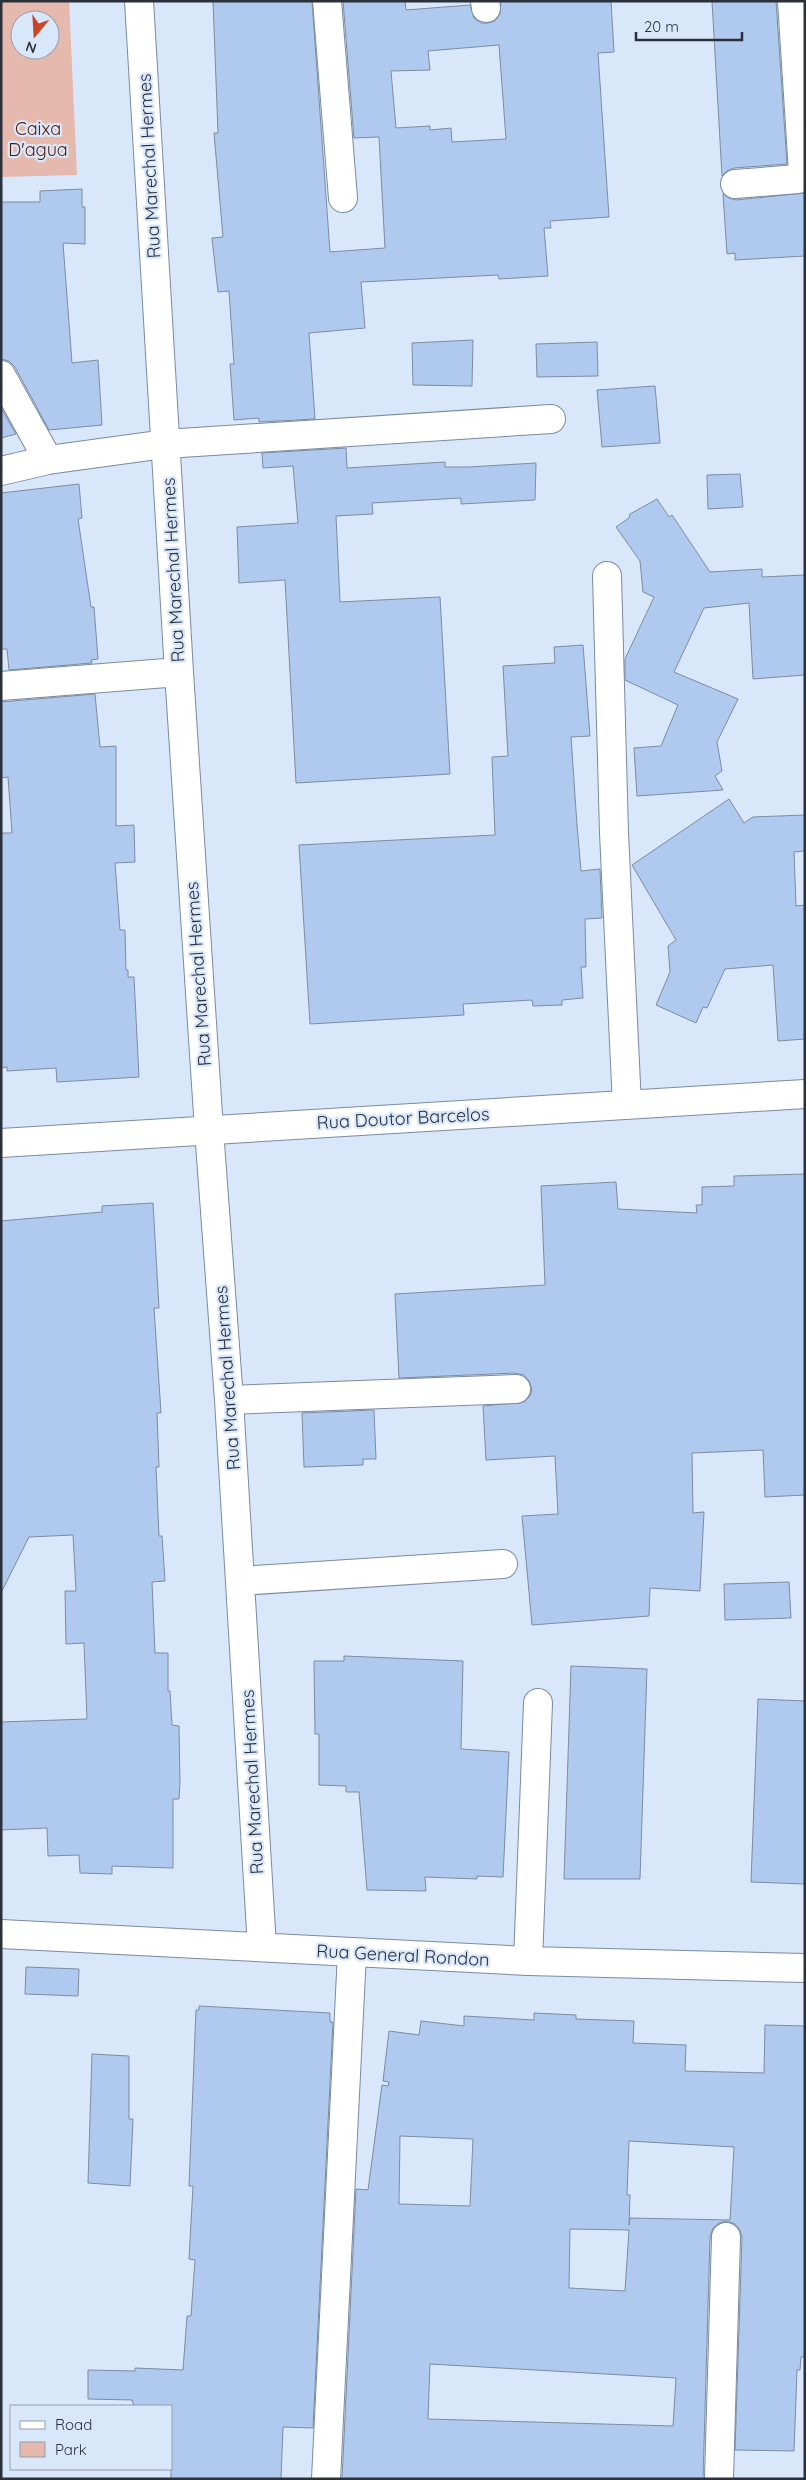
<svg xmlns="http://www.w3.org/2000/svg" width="806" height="2480" viewBox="0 0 806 2480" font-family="Quicksand,sans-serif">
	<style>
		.green { fill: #e5b9ad; fill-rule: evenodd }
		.building { fill: #b0c9ee; stroke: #7c8ca2; fill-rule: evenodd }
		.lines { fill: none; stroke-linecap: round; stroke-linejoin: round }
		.minor-casing { stroke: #7b8aa1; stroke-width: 30 }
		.minor { stroke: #fff; stroke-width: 28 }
		.labels { text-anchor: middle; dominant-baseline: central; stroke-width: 4.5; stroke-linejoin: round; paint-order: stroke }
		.park-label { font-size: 18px; fill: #531a0b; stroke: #d9e7fb }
		.street-label { font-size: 18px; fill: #2b313b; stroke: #d9e7fb }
	</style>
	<rect width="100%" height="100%" fill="#d9e7fb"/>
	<path class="green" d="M1,1H69L77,175L1,177ZM20,20H50V50H20Z"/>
	<path class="building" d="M213,1H312L330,252L385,248L379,137L354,138L343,1H405L406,10L470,5L474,18L481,23H488L495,21L500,14L501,1H611L614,52L598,53L609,217L550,221L551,228H544L548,276L499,279L498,275L361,282L365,328L309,333L315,419L259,422V418L234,420L230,364H234L229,291L218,292L212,238L223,237L214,133H218ZM499,45L506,139L452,142L451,128L430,130V126L396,128L391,71L430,70L428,51Z
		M712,1H776L787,164L734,168L727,171L722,176Z
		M82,189V207H85V244L63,243L72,363L98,360L102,425L49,430L15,367L9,361L1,359V202H40V191Z
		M805,193V256L735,260V253L727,254L723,194L729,198L736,200Z
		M473,340L472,386L413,385L412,343Z
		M597,342L598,376L537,377L536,344Z
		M655,386L660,443L602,447L597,390Z
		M1,408L16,434L1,438Z
		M346,448L347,468L445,462V467H469L536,463L535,500L461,504V498L372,503L373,514L336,516L340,602L440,597L450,774L296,783L285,580L239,583L237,527L298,523L293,466L263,468L262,453Z
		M740,474L743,507L708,509L707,475Z
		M79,484L82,518L78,519L91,607H94L98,659L91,660L92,663L9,670L7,649H1V493Z
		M657,499L669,517L672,515L710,572L762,569V577L805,575V675L753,679L749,603L704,608L674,672L738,699L717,742L722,771L715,776L723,790L637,796L634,748L661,746L678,705L625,680V659L654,597L643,592L640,561L616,527L629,518L630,514Z
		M583,645L590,736L571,737L577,825L581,871L600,869L602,918L585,919L586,967H581L583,998L562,1000V1005L533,1006L532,1000L463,1004L464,1015L310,1024L299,845L495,835L492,757L508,756L503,666L555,663L554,647Z
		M95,694L100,747L116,746V826L134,825L135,862L115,863L120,930H125L126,970H128V977H134L139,1077L57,1082L56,1068L7,1071V1067L1,1068V833H12L8,777L1,778V702Z
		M729,799L744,823L753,817L805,815V851L794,852L796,906L805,905V1039L778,1041L773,965L725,969L707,1008L703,1007L696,1023L656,1005L670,972L668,946L676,940L632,865Z
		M805,1174V1495L765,1497L763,1450L692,1453L693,1513L704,1512L700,1591L650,1588L649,1616L532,1625L522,1516L558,1514L555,1456L486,1460L483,1406L524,1402L530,1396L532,1389L529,1381L524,1375L515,1373L399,1378L395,1294L545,1285L541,1186L616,1182L618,1209L697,1213L696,1205H702V1187L734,1186V1176Z
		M153,1203L159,1308H154L161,1413H157L159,1467H156L159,1536H162L165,1581L152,1582L155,1653H168V1691H170L172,1725L179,1726L180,1783L179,1799H173V1868L112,1866V1874L80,1873L79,1855L48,1856L47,1828L1,1830V1722L87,1719L84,1643L66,1644L65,1591H76L73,1535L29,1537L1,1593V1221L102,1212V1206Z
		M374,1410L376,1459H363V1465L304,1467L302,1413Z
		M789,1582L791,1618L725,1620L724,1584Z
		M344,1656L463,1661L461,1749L509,1752L503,1877L477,1876V1879L425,1877L426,1891L367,1890L359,1792H346V1786L319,1785V1734H315L314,1661H344Z
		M571,1666L647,1669L640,1879H564Z
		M758,1699L805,1701V1884L751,1882Z
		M26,1967L79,1969L78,1996L25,1994Z
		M199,2006L330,2013V2022H333L313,2428L283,2427L281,2479H171V2406H134L132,2400L88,2399V2370L135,2371V2368L183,2370L187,2316H191L195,2260L189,2259L193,2186H189L196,2010H199Z
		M534,2013L576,2015V2019L634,2021L633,2043L686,2045L685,2071L764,2073L765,2025L805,2026V2357H801L800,2370H797L794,2451L735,2450L742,2237L740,2230L735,2224L726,2221L719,2223L713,2228L710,2237L703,2479H342L356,2189L368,2190L382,2085L388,2086L389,2082L383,2081L389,2031L419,2035L421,2021L464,2026V2016L534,2020ZM400,2136L473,2139L470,2206L399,2204ZM629,2141L734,2147L730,2220L630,2218L629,2225L630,2195H627ZM570,2229L629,2230L625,2291L569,2288ZM430,2364L676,2378L673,2426L428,2419Z
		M92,2054L129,2056V2119H133L130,2186L88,2183Z"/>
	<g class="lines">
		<defs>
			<path id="minor" d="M139,1L179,672L209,1130L229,1400L262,1947
				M327,1L343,198
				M485,1L486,8
				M735,184L798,179L803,172L792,1
				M1,375L48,460
				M1,471L48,460L165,444L551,419
				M607,576L614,833L627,1105
				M1,686L179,672
				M1,1143L805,1094
				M229,1400L516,1389
				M240,1581L503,1564
				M1,1934L528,1961L805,1968
				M528,1961L538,1703
				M326,2479L352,1953
				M719,2479L726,2237"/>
		</defs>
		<use href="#minor" class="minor-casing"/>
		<use href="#minor" class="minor"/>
	</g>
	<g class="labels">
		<g class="park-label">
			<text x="38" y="128">Caixa<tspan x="38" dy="21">D'agua</tspan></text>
		</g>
		<g class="street-label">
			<text transform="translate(149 166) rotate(-93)">Rua Marechal Hermes</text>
			<text transform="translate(173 570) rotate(-93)">Rua Marechal Hermes</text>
			<text transform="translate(198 974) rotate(-94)">Rua Marechal Hermes</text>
			<text transform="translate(403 1118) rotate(-3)">Rua Doutor Barcelos</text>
			<text transform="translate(227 1378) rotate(-94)">Rua Marechal Hermes</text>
			<text transform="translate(252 1782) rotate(-93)">Rua Marechal Hermes</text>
			<text transform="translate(403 1955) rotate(3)">Rua General Rondon</text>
		</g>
	</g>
	<rect width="806" height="2480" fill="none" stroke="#2b313b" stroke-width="5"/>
	<rect x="10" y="2405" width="162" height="65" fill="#d9e7fb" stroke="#939eae"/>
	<rect x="20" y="2421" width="25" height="8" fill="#ffffff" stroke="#939eae"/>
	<text x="55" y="2430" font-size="15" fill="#2b313b">Road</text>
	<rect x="20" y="2442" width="25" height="15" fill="#e5b9ad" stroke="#939eae"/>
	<text x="55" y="2455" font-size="15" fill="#2b313b">Park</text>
	<g transform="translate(35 35) rotate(198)"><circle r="24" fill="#d9e7fb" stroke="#939eae"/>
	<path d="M0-4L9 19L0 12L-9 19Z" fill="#cd4420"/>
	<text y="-8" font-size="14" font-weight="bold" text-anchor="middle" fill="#2b313b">N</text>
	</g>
	<path d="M636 32v8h106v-8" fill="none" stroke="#2b313b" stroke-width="2.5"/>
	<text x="644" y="32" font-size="15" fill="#2b313b" stroke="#d9e7fb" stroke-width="4" paint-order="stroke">20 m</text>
</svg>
